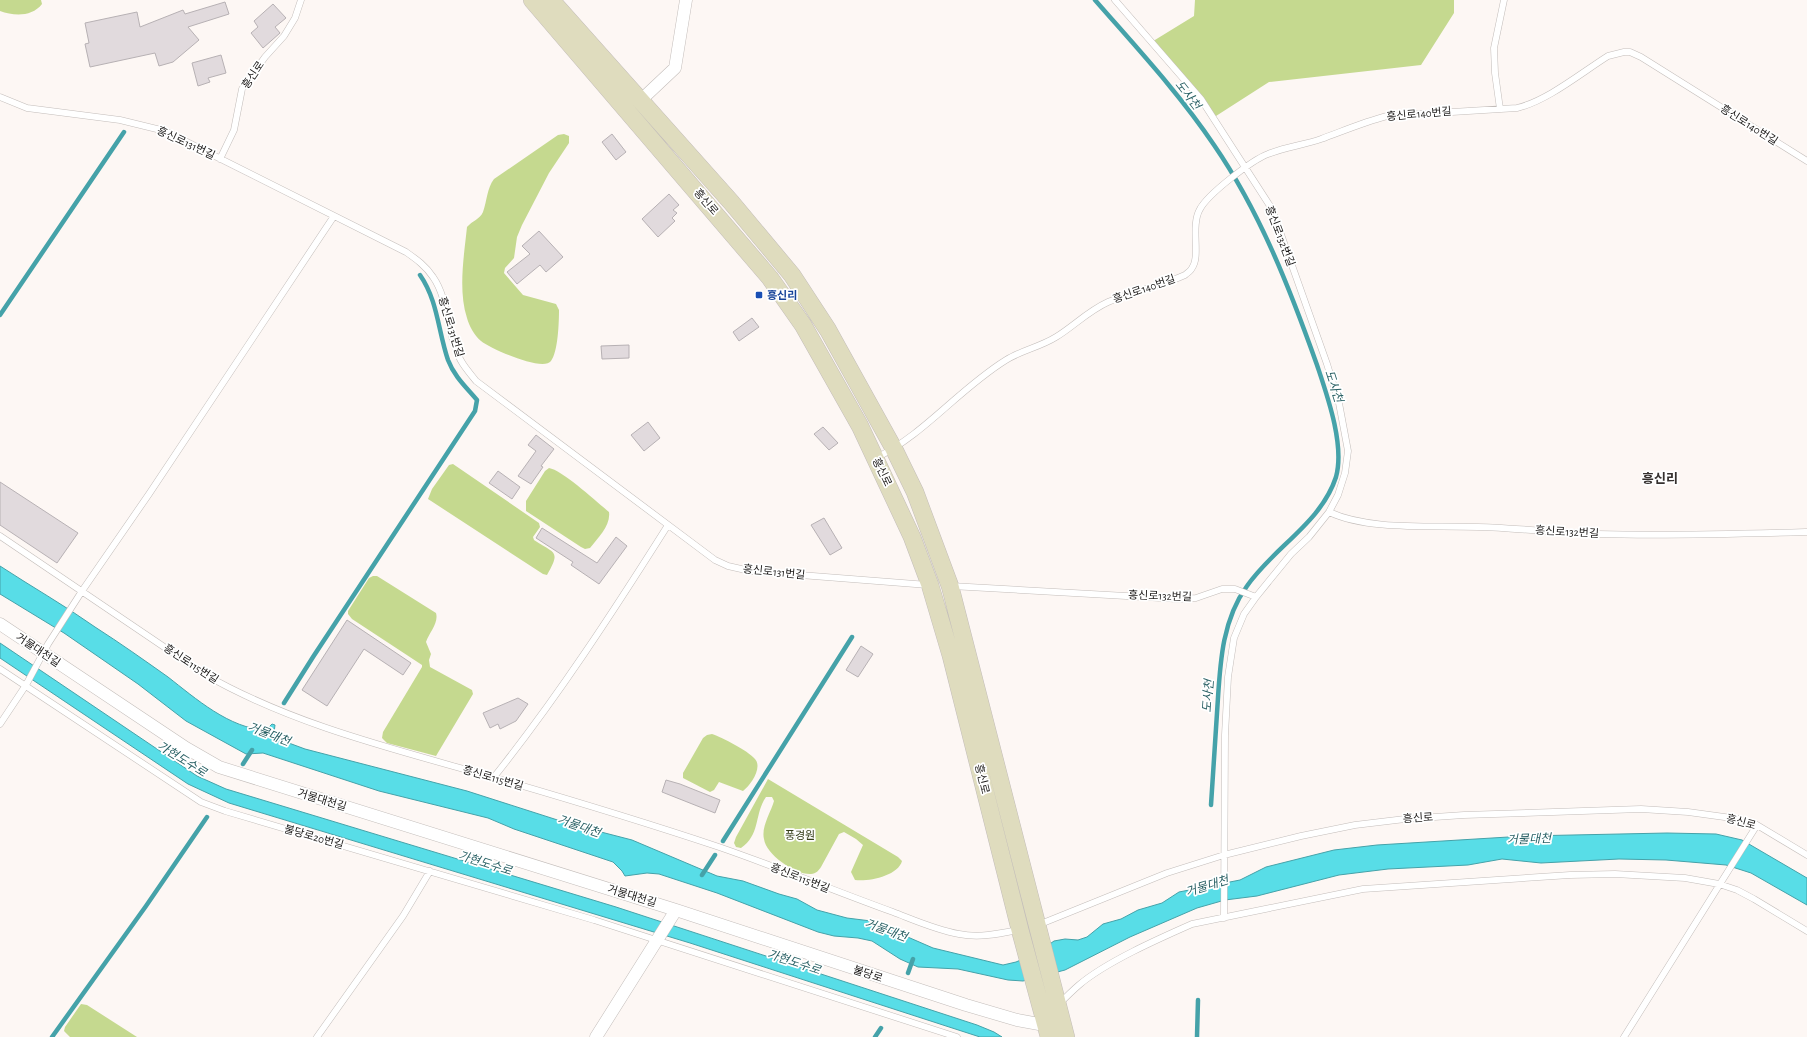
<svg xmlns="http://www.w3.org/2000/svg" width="1807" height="1037" viewBox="0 0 1807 1037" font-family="'Alegreya Sans','Noto Sans KR',sans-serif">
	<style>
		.green { fill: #c5d98f }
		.water { fill: #58dde7; stroke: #45a2a9 }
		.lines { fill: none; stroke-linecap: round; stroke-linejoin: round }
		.stream { stroke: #45a2a9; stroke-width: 4.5 }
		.building { fill: #e1dadd; stroke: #b7b1b4 }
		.lane-casing { stroke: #c3bdba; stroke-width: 7 }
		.street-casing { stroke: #c3bdba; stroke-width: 13 }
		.secondary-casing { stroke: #c3bdba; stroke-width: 18 }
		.lane { stroke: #fff; stroke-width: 6 }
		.street { stroke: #fff; stroke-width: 12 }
		.secondary { stroke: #dfdcbe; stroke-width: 17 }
		.transit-dot { fill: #1a4fb4; stroke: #fff; stroke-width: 1.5 }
		.labels { text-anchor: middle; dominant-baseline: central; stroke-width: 3.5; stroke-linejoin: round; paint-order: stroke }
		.street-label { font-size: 11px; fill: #1a1817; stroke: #fff }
		.transit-label { font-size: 11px; font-weight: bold; fill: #164399; stroke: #fff; text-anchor: start }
		.park-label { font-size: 11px; fill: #353e19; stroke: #fff }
		.water-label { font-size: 12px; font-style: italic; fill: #296064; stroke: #fff }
		.quarter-label { font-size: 13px; font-weight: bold; fill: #36312f; stroke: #fff }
	</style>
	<rect width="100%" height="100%" fill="#fdf7f4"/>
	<path class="green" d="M0,0H41L42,4C32,17 14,16 0,11Z
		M1195,0H1454V13L1421,65L1269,82L1216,116L1150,43L1194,16Z
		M564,134L569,136V143L549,173L522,225L517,237L514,258L505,268L504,273L523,295L556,304L559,310C559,323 558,352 551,361C543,372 491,349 481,341C475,336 469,326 467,318C458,290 464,256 467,227C472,221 480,219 483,212C487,201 487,188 494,179L558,135Z
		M453,464L539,523L540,527L533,537L534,540C555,554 561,550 547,575L543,574L428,499L432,489L449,465Z
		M549,468C562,470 597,502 609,512C611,525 598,538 590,548L585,549L581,547L526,511V501L545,471Z
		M373,576H377L436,613C439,623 429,633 426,642L431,654L429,660L430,667L472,690L473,694L436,756L387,743L382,738L383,732L422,667V665L352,619L348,614V611L369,578Z
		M712,734C723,738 747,750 755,759C763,768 750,786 743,791L719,782L714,790L710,792L683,778V773L703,738L707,735Z
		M768,779L898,857L902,861C898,876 868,882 855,880L851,872L863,845L856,839L844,832L839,834L821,867C819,870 816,874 811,874C796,875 766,855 764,839C761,827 771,812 774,801L772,797H766C754,814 761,834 741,848L736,847L734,843L736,837Z
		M81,1004L87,1005L137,1037H70L64,1031L65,1027Z"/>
	<path class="water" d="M0,566C32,587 64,605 95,627C120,643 144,660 168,677C195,698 230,729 266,730L272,724L275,725L274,733L278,739L305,749L467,791L570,824L632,840L717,876L743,881L779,894L797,899L817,910L847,918L871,921L933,948L1003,965L1016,962L1037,953L1054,941L1065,939L1078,940L1087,937L1103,924L1121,919L1138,910L1162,903L1179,892L1240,880L1266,867L1334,850L1377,845L1525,836L1667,833L1716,834L1742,840L1807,878V905L1751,873L1726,865L1666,860L1619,859L1541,863L1502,859L1468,865L1388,869L1339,875L1257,896L1225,900L1197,908L1130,937L1065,970L1023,981L1008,980L958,969L918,967L900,959L872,941L858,938L834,936L818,932L717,893L659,874L647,873L625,876L622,871L613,862L514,829L488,818L379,791L263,753L246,754L186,721L138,684L64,633L0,594Z
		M0,643L197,776L226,789L616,907L977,1025L994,1032L1002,1037H980L690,943L229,803L188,784L0,658Z"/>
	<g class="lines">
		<path class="stream" d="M1095,0C1136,47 1179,93 1214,145C1260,212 1290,289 1317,365C1327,395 1345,445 1336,477C1321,523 1274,547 1247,586C1220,623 1220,670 1217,713C1215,744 1213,774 1211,805
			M0,315L124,132
			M284,703L313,657L475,411L477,400C466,387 454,376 448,360C438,331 438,301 420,275
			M243,764L252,750
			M723,841L852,637
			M702,875L715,855
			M908,973L913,959
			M52,1037L146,906L207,817
			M875,1037L881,1028
			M1197,1037L1198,1000"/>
	</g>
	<path class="building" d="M225,2L229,14L188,27L199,40L173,62L159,66L155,53L90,67L85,44L89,43L85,23L137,12L140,27L183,10L185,14Z
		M273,4L286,18L275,27L280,33L263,48L251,33L258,27L254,21Z
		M221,55L226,73L208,78L210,82L198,86L192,63Z
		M612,134L626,152L616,160L602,142Z
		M669,194L679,205L673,210L677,213L672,218L675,221L658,237L642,219Z
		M539,231L563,257L546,272L540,265L517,284L507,272L530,254L522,246Z
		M752,318L759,327L739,341L733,332Z
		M629,345V358L602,359L601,346Z
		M648,422L660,438L644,451L631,435Z
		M823,427L838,443L829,450L814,434Z
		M536,435L554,449L541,466L543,467L531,484L518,476L536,451L528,445Z
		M498,471L520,487L512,499L489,483Z
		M0,482L78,533L57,563L0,525Z
		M824,518L842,548L830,555L811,525Z
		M542,528L597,563L616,537L627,546L599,584L571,565L573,562L536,538Z
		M347,620L411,663L403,675L364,649L327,706L302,690Z
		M861,646L873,654L858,677L846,670Z
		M518,698L528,704L516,721L500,729L498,724L490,728L483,713Z
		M666,780L680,784L720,800L715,813L662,792Z"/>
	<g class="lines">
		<defs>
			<path id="lane" d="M1115,0L1201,99L1272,209L1327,364L1339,403L1348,451L1345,473L1338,495L1329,512L1309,537L1291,554L1256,597L1244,614L1234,638L1228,677L1225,735L1224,918
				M0,97L27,108L120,120L165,131L406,252C416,259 426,266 433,277C450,301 447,340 463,364C467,370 472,376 476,381L715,560L728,566L750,571L928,585
				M1500,109L1495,73L1494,48L1504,0
				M220,159L234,130L242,89L265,57L284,36L295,18L301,0
				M876,458C925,434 959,389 1006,360C1022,350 1040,347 1056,337C1074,326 1088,311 1108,302C1133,291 1161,286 1185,275C1187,273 1191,271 1192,268C1201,256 1190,226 1200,209C1208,194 1252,160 1268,154C1285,147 1304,145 1321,139C1343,131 1364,122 1387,116L1517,108C1547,101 1581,73 1608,56L1624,52H1630L1641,57L1807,161
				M1329,512C1370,531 1432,525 1478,527C1518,528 1558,533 1598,534C1668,536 1737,534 1807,532
				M0,536L204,674C293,725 394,749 492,777C568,799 644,822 719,847C777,867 835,891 893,912C914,920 936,930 959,934C979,938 998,934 1018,930
				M951,586L1179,599L1196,598L1222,589H1235L1256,597
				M0,669L201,802L225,811L594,920L957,1037
				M0,724L26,685L48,644L82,591L149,494L334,216
				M494,777C557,698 613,612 668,525
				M1038,925L1167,873L1224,855L1301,836L1355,825L1405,819L1464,815L1641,809L1688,812L1739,819L1757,825L1807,855
				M1059,1004C1065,998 1072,991 1079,985C1106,962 1158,939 1192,924L1363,889L1570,875L1615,874L1685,878L1719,884L1737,890L1754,899L1807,931
				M317,1037L403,916L430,871
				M1624,1037L1757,825"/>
			<path id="street" d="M640,101L675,68L686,0
				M0,624L186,748L219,767L676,910L966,1005L1017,1020L1039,1024H1053
				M596,1037L676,910"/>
			<path id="secondary" d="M532,0L770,278L803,325L860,426L912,537L930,585L951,656L1020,930L1049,1037
				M551,0L731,202L792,275L828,330L894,449L915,492L950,586L1066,1037"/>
		</defs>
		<use href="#lane" class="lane-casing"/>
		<use href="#street" class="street-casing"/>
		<use href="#secondary" class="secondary-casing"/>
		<use href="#lane" class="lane"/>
		<use href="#street" class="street"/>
		<use href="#secondary" class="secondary"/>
	</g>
	<rect class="transit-dot" x="755" y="291" width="8" height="8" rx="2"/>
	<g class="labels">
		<g class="street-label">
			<text transform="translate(253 75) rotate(-56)">흥신로</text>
			<text transform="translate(1419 114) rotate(-5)">흥신로140번길</text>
			<text transform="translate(1749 125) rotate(32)">흥신로140번길</text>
			<text transform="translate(186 143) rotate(25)">흥신로131번길</text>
			<text transform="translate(706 202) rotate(49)">흥신로</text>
			<text transform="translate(1280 236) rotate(69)">흥신로132번길</text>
			<text transform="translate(1144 289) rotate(-19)">흥신로140번길</text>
			<text transform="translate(451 327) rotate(73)">흥신로131번길</text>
			<text transform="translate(882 472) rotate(64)">흥신로</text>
			<text transform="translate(1567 532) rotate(3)">흥신로132번길</text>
			<text transform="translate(774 572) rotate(6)">흥신로131번길</text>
			<text transform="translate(1160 596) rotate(2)">흥신로132번길</text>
			<text transform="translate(38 650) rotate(34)">거물대천길</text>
			<text transform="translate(191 664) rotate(33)">흥신로115번길</text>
			<text transform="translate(493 778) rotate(16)">흥신로115번길</text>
			<text transform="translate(982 779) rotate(76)">흥신로</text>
			<text transform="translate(322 800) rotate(17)">거물대천길</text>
			<text transform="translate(1418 818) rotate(-4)">흥신로</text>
			<text transform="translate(1741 822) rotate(15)">흥신로</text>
			<text transform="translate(314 837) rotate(16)">불당로20번길</text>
			<text transform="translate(800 878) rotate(21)">흥신로115번길</text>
			<text transform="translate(632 896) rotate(17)">거물대천길</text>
			<text transform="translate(868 974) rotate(18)">불당로</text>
		</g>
		<g class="transit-label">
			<text x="767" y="295">흥신리</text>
		</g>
		<g class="park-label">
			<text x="800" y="835">풍경원</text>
		</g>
		<g class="water-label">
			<text transform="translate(1188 95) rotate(52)">도사천</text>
			<text transform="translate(1334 386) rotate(72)">도사천</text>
			<text transform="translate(1208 696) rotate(-86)">도사천</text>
			<text transform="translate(269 734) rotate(21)">거물대천</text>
			<text transform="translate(182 759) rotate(32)">가현도수로</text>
			<text transform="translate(579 826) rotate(19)">거물대천</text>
			<text transform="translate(1529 839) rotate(-2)">거물대천</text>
			<text transform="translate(485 863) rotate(17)">가현도수로</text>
			<text transform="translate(1207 886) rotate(-17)">거물대천</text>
			<text transform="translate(886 930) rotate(20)">거물대천</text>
			<text transform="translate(794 962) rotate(18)">가현도수로</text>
		</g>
		<g class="quarter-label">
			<text x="1660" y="479">흥신리</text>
		</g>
	</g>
</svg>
